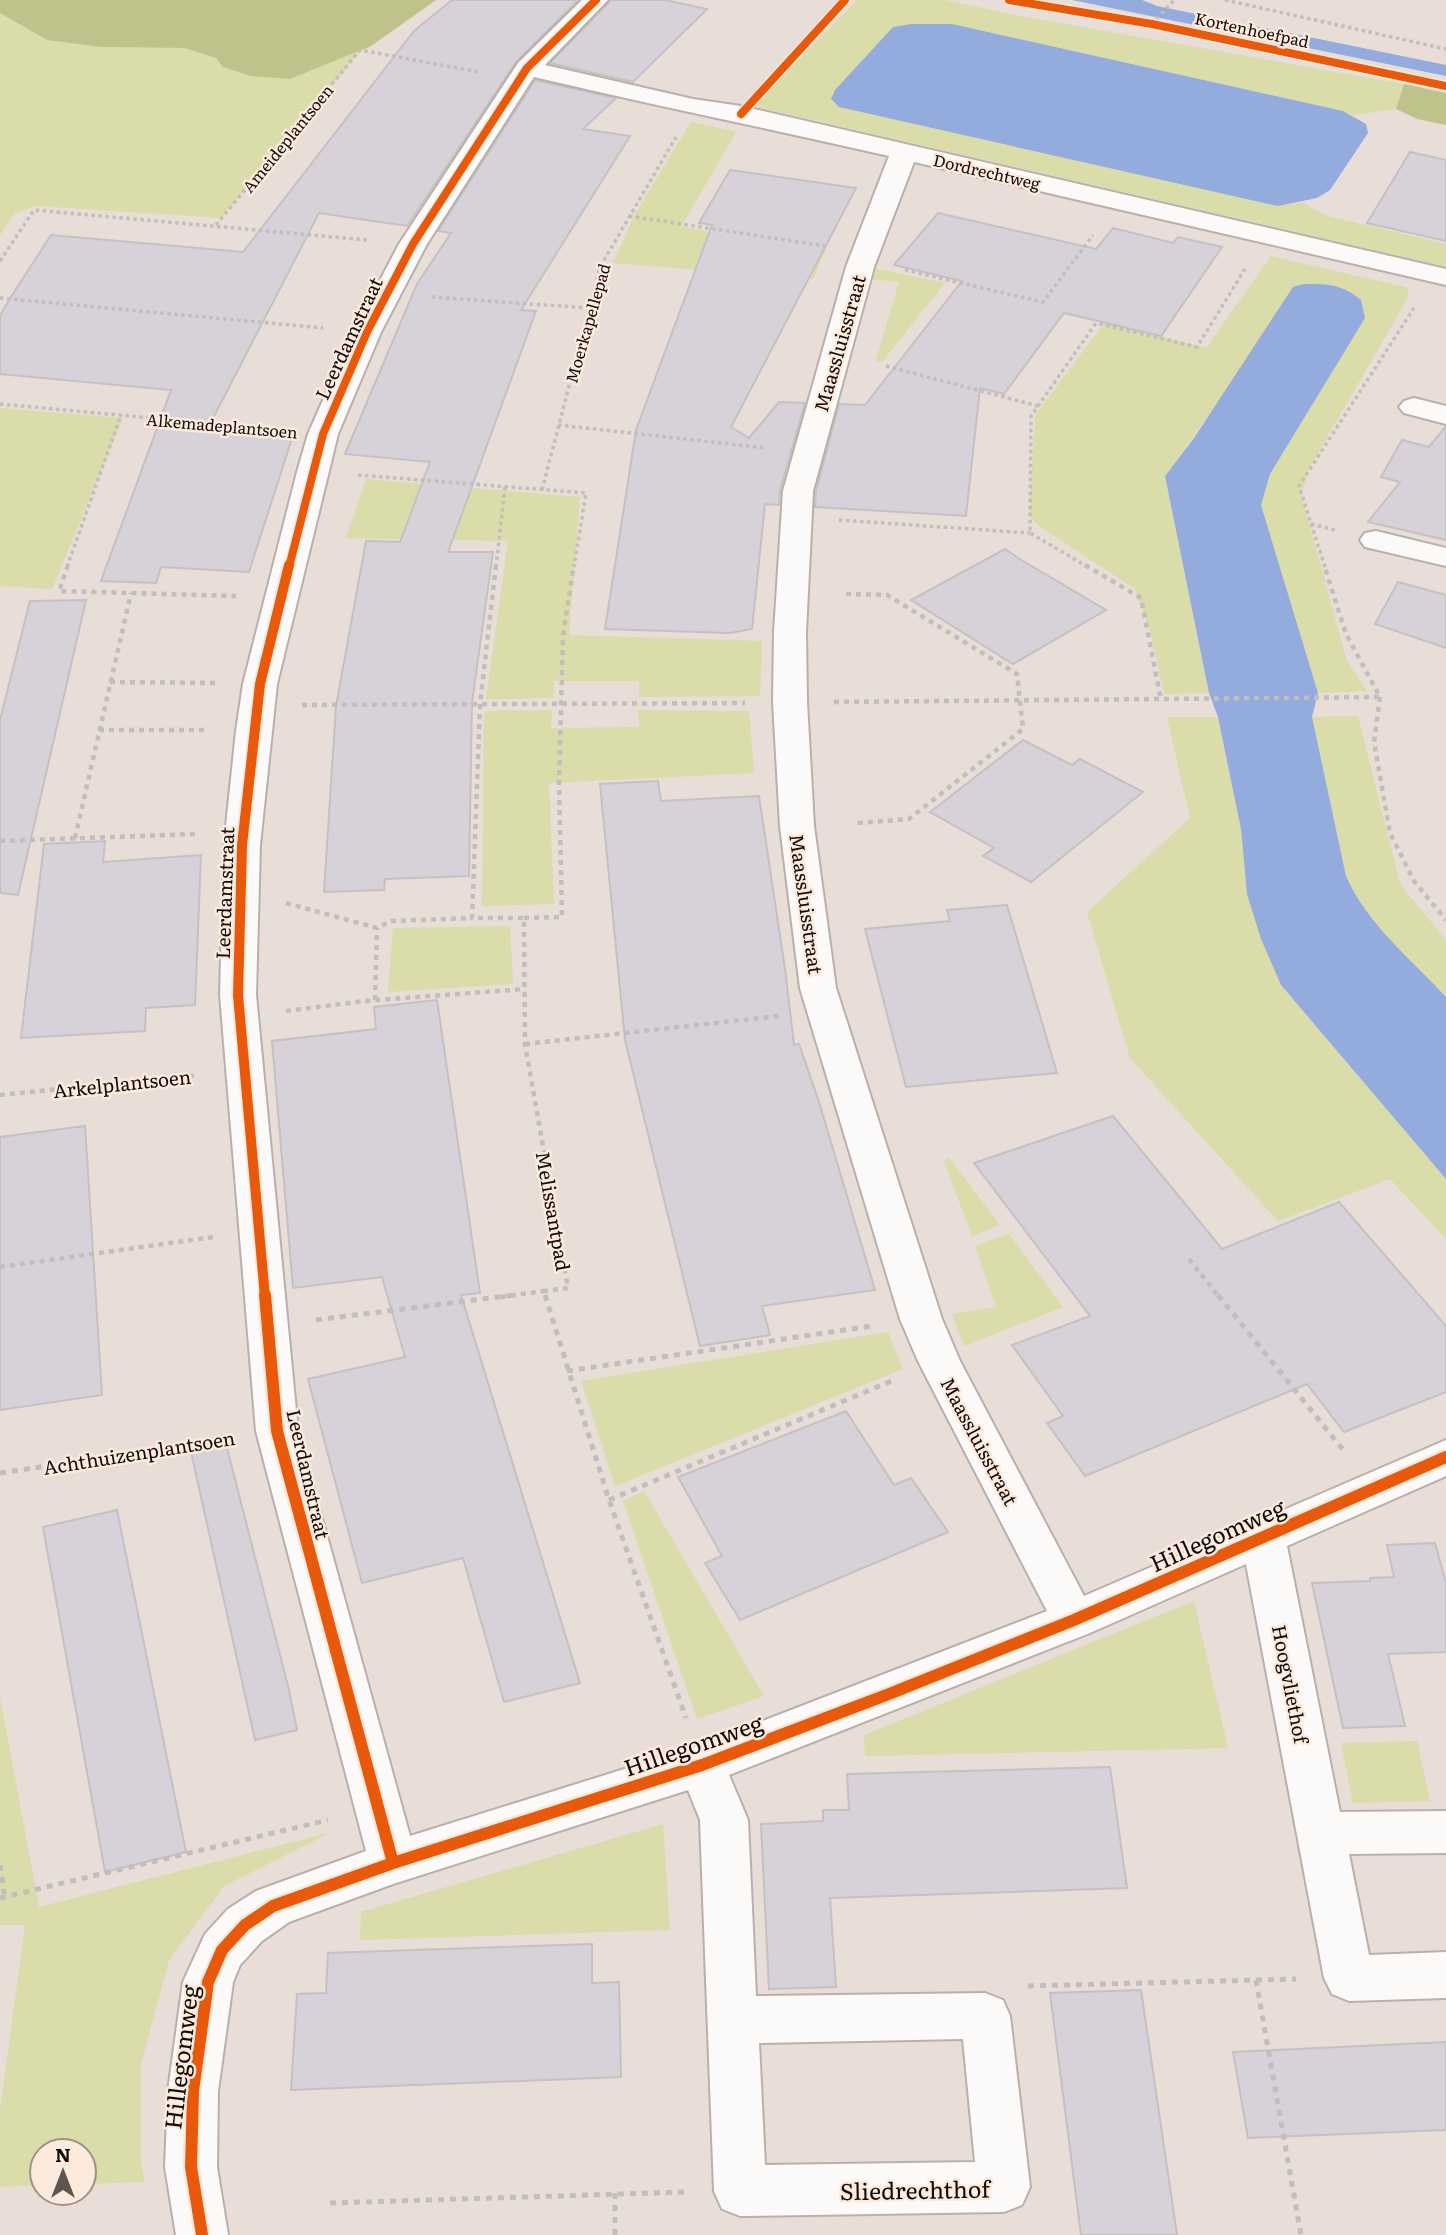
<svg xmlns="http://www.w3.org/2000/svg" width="1446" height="2235" viewBox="0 0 1446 2235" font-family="Literata,serif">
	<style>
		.green { fill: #dadca9 }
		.forest { fill: #c0c28c }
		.water { fill: #94abdd }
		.building { fill: #d7d2d9; stroke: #c5c0c1; stroke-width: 2 }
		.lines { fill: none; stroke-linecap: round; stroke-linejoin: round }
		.street-casing { stroke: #b9b0ac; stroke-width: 4 }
		.path-far2 { stroke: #c2bebc; stroke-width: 3.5; stroke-dasharray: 3.5 3.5; stroke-linecap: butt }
		.path-far1 { stroke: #c2bebc; stroke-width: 4.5; stroke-dasharray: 5 5; stroke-linecap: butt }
		.path { stroke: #c2bebc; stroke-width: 5; stroke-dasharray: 6 6; stroke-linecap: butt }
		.street { fill: #fcfaf9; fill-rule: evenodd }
		.cycleway-far2-casing { stroke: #fceadd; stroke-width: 11 }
		.cycleway-far1-casing { stroke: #fceadd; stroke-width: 14 }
		.cycleway-casing { stroke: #fceadd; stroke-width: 17 }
		.cycleway-far2 { stroke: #e8590c; stroke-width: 8 }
		.cycleway-far1 { stroke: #e8590c; stroke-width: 10 }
		.cycleway { stroke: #e8590c; stroke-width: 12 }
		.labels { text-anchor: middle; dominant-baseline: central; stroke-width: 5; stroke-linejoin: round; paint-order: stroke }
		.far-street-label { font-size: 16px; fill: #120d08; stroke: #fceadd }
		.street-label { font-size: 19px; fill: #120d08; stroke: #fceadd }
		.near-street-label { font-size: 23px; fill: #120d08; stroke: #fceadd }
	</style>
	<rect width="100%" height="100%" fill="#e8ddd7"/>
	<path class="green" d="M857,0H945L1015,15L1404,84L1396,109L1353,115L1343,111L952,24H911L1278,206L1302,202L1327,216L1446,244V267L753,106Z
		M0,13L47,40L100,47L185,48L290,79L371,46L358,54L221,218L37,206L15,213L0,235Z
		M691,122L736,132L681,227L826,249L813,279L613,263L635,214Z
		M1271,256L1409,288L1407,299L1310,467L1301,494L1347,661L1367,691L1318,693L1261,505L1270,474L1365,317L1229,387L1165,476L1209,693L1164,694L1150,630L1135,589L1039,526L1029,515L1035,415L1105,322L1206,348Z
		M873,268L945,283L882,362L876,361L899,282L870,279Z
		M0,408L123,418L52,589L0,586Z
		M366,479L580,497L569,635L762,641L760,696L639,697V681H554L553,698L486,699L508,541L346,538Z
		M552,710L551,728L639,727L638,710L749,711L754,773L549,783L554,904L482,906L484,711Z
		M1358,716L1400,884L1446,940V997C1411,960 1367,923 1346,876L1312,717Z
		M1167,717H1218L1241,829L1247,894L1281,985L1446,1179V1239L1390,1179L1278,1221L1130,1058L1087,912L1190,818Z
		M510,926L513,984L388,992L393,928Z
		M949,1158L1000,1225L972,1236L944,1161Z
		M1009,1234L1063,1307L964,1346L952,1314L996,1307L975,1246Z
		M888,1332L903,1369L615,1486L581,1381Z
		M644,1491L764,1696L697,1719L623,1501Z
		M1194,1601L1228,1748L865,1756L864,1735Z
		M0,1697L39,1907L332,1832L224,1886L169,1960L141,2064V2163L145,2182L84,2184V2151H42V2185L0,2187V2110L25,1925H0Z
		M1417,1741L1430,1801L1353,1803L1341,1743Z
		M663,1824L670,1930L360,1940L361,1912Z"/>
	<path class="forest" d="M0,0H436L371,46L290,79L251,76L223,67L216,58L185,48L100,47L47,40L0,13Z
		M1404,84L1446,93V125L1417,119L1396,109Z"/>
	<path class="water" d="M1072,0H1142L1157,6L1446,65V76Z
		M911,24H952L1343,111L1366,124L1368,133L1330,190L1317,198L1278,206L839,107L831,99L835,90L893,27Z
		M1304,284C1327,284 1342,284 1361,300L1365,318L1270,474L1261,505L1318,693L1312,717L1346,876C1367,924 1411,959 1446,997V1179L1281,985L1261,939L1247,894L1241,829L1218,717L1209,693L1165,476L1194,438L1293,287Z"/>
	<path class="building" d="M452,0H578L516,62L407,226L319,213L209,426L293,435L249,572L161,567L156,583L101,581L171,390L0,374V316L9,300L51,235L243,252L414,31Z
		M611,0H665L707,9L633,82L550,63Z
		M535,80L616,98L583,129L630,136L521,310L536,311L448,552H493L472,702L469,876L385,879L384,890L324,892L336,706L366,541L400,542L430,462L345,454L417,284L451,233L438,231Z
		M1410,152L1446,160V241L1367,223Z
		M730,170L856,188L731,427L749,438L779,402L805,403L780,490L779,505L765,504L752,629L730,633L605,629L636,430L712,225L699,223Z
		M938,213L1096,249L1113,228L1173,243L1178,237L1222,247L1161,336L1064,313L1004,394L980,388L966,516L815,507L816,491L839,404L865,405L962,281L894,265Z
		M1446,426V540L1368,522L1400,482L1381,477L1402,440L1429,447Z
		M1005,549L1023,561L1106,610L1013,664L911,600Z
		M1398,582L1446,595V648L1375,624Z
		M86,600L18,895L0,893V720L30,601Z
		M1023,740L1072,765L1080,759L1143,792L1031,882L983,856L994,848L930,812Z
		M658,781L661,801L759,796L785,969L794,1045L799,1044L819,1102L875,1290L762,1306L770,1335L700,1346L625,1040L600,784Z
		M105,841L103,862L201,855L195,1005L146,1008L145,1031L21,1038L44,844Z
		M1007,905L1057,1073L906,1087L865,929L950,921L947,910Z
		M437,1000L480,1293L461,1295L580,1683L504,1702L463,1558L362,1583L308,1379L405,1357L382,1277L293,1288L272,1041L376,1029L374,1007Z
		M1113,1116L1222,1249L1339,1202L1446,1326V1392L1344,1432L1307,1384L1085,1476L1047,1423L1063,1416L1012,1345L1090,1316L974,1163Z
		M85,1126L102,1395L0,1410V1137Z
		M846,1411L894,1485L911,1478L948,1532L740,1620L705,1563L722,1556L678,1477Z
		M226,1444L289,1690L297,1730L255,1740L191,1452Z
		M117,1510L186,1852L105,1872L43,1527Z
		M1435,1543L1446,1583V1652L1388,1654L1405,1726L1343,1728L1312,1583L1370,1581V1578L1394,1577L1387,1545Z
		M1110,1767L1127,1888L830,1898L836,1987L769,1989L761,1824L823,1821V1810H849L847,1774Z
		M592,1944V1983L619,1982L621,2077L291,2090L297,1994L326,1993L328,1953Z
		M1141,1990L1177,2235H1081L1050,1993Z
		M1446,2042V2130L1248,2138L1233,2052Z"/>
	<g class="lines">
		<defs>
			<path id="street" d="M582,0H608L545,65L693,99L741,106L1446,269V285L914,162L874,267L813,491L806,632L807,702L814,826L836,988L942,1319L960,1361L1084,1596L1446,1440V1476L1287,1546L1340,1812L1446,1811V1853L1349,1854L1369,1955L1446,1952V1998L1349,2001L1332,1994L1324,1978L1246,1564L1090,1633L729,1775L748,1820L756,1996L985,1993L1003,2000L1010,2016L1030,2187L1022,2205L1004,2212L740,2216L722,2209L714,2191L700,1820L688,1790L393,1884L289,1922L262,1941L240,1965L233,1982L218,2091L217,2167L228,2235H176L165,2167L168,2091L183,1982L205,1934L228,1909L256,1891L366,1851L256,1431L220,995L224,845L236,731L243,684L297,472L308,434L353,332L399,244L518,63ZM534,77C652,105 771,129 889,156L846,267L783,491L774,632L773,702L780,826L800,988L900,1319L918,1361L1047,1611L698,1746L410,1836L298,1431L256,995L260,845L277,684L338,434L381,332L427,244ZM963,2039L975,2162L765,2165L759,2043Z
				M1414,398L1446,406V424L1404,413L1399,407L1404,401Z
				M1376,531L1446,548V566L1365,547L1360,540L1365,533Z"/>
		</defs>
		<use href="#street" class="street-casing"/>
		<path class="path-far2" d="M1225,0L1446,49
			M1152,24L1174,0
			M629,216L825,246
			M216,225L360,50L479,72
			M0,261L34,210L367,240
			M905,270L1043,302L1093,235
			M432,297L588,308
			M0,298L323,328
			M886,366L1038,406
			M0,404L281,430
			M558,425L766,448
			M358,475L586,493L574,567
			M542,490L600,267L676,137
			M839,520L1030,533
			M1311,524L1335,530
			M67,567L121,415
			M496,567L505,487
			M1088,567L1030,533L1031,416L1096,323L1197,347L1245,269
			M1325,567L1299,486L1414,308"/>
		<path class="path-far1" d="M68,565L59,591L236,596
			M496,565L480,705L472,918H524L525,1044L568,1288L544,1291L546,1297
			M1085,565L1141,598L1161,700
			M846,594L887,595L1017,674L1023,729L909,819L857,823
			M110,682L215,683
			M1380,697L1374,742L1390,833L1414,881L1446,920
			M834,702L1380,697L1346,634L1324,565
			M302,705L745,703
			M99,730H207
			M75,838L131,593
			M0,841L195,834
			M286,903L377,928L391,921L472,918
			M524,918L562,917L559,783L563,635L574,565
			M375,1000L377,928
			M286,1011L365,1001L525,989
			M525,1044L779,1016
			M0,1095L199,1075
			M1189,1259L1219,1297
			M0,1267L213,1237
			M501,1297L544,1291"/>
		<path class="path" d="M545,1295L609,1500L686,1718
			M1218,1295L1344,1451
			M316,1320L514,1295
			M567,1371L872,1326
			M0,1473L228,1439
			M609,1500L896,1379
			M0,1865L5,1899
			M0,1898L328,1820
			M1256,1980L1301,2235
			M1028,1986L1296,1979
			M615,2193V2235
			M330,2203L686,2192"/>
		<use href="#street" class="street"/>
		<defs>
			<path id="cycleway-far2" d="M1009,0L1152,24L1446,86
				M741,114L845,0
				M289,567L323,434L367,332L413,244L527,68L596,0"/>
			<path id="cycleway-far1" d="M265,1297L238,995L242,845L260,684L289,565"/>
			<path id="cycleway" d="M265,1295L277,1431L393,1863
				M202,2235L191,2167L193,2091L208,1982L222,1950L245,1925L273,1906L393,1863L702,1765L889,1694L1074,1620L1446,1457"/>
		</defs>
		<use href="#cycleway-far2" class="cycleway-far2-casing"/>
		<use href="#cycleway-far1" class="cycleway-far1-casing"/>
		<use href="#cycleway" class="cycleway-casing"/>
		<use href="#cycleway-far2" class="cycleway-far2"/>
		<use href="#cycleway-far1" class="cycleway-far1"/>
		<use href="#cycleway" class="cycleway"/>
	</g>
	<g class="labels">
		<g class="far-street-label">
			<text transform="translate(1252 29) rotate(12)">Kortenhoefpad</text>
			<text transform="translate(287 138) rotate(-51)">Ameideplantsoen</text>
			<text transform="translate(987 171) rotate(13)">Dordrechtweg</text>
			<text transform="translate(587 323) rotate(-74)">Moerkapellepad</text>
			<text transform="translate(222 425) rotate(5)">Alkemadeplantsoen</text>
		</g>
		<g class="street-label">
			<text transform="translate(348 338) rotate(-65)">Leerdamstraat</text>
			<text transform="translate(839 343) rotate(-74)">Maassluisstraat</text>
			<text transform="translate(224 893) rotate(-88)">Leerdamstraat</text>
			<text transform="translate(807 904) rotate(82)">Maassluisstraat</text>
			<text transform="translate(122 1083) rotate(-6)">Arkelplantsoen</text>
			<text transform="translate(554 1211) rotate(80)">Melissantpad</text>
			<text transform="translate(980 1441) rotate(62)">Maassluisstraat</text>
			<text transform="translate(139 1452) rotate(-9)">Achthuizenplantsoen</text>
			<text transform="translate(309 1474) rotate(77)">Leerdamstraat</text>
			<text transform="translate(1291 1684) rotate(79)">Hoogvliethof</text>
		</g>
		<g class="near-street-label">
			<text transform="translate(1217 1534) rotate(-24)">Hillegomweg</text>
			<text transform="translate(693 1744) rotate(-19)">Hillegomweg</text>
			<text transform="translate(180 2057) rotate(-83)">Hillegomweg</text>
			<text transform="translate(915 2189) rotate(-1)">Sliedrechthof</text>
		</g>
	</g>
	<g transform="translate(63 2172)"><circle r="33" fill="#fceadd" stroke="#9e9288" stroke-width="2"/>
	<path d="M0-5L12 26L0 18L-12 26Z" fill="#5d5650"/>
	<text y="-10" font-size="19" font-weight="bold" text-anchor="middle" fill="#120d08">N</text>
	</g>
</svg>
